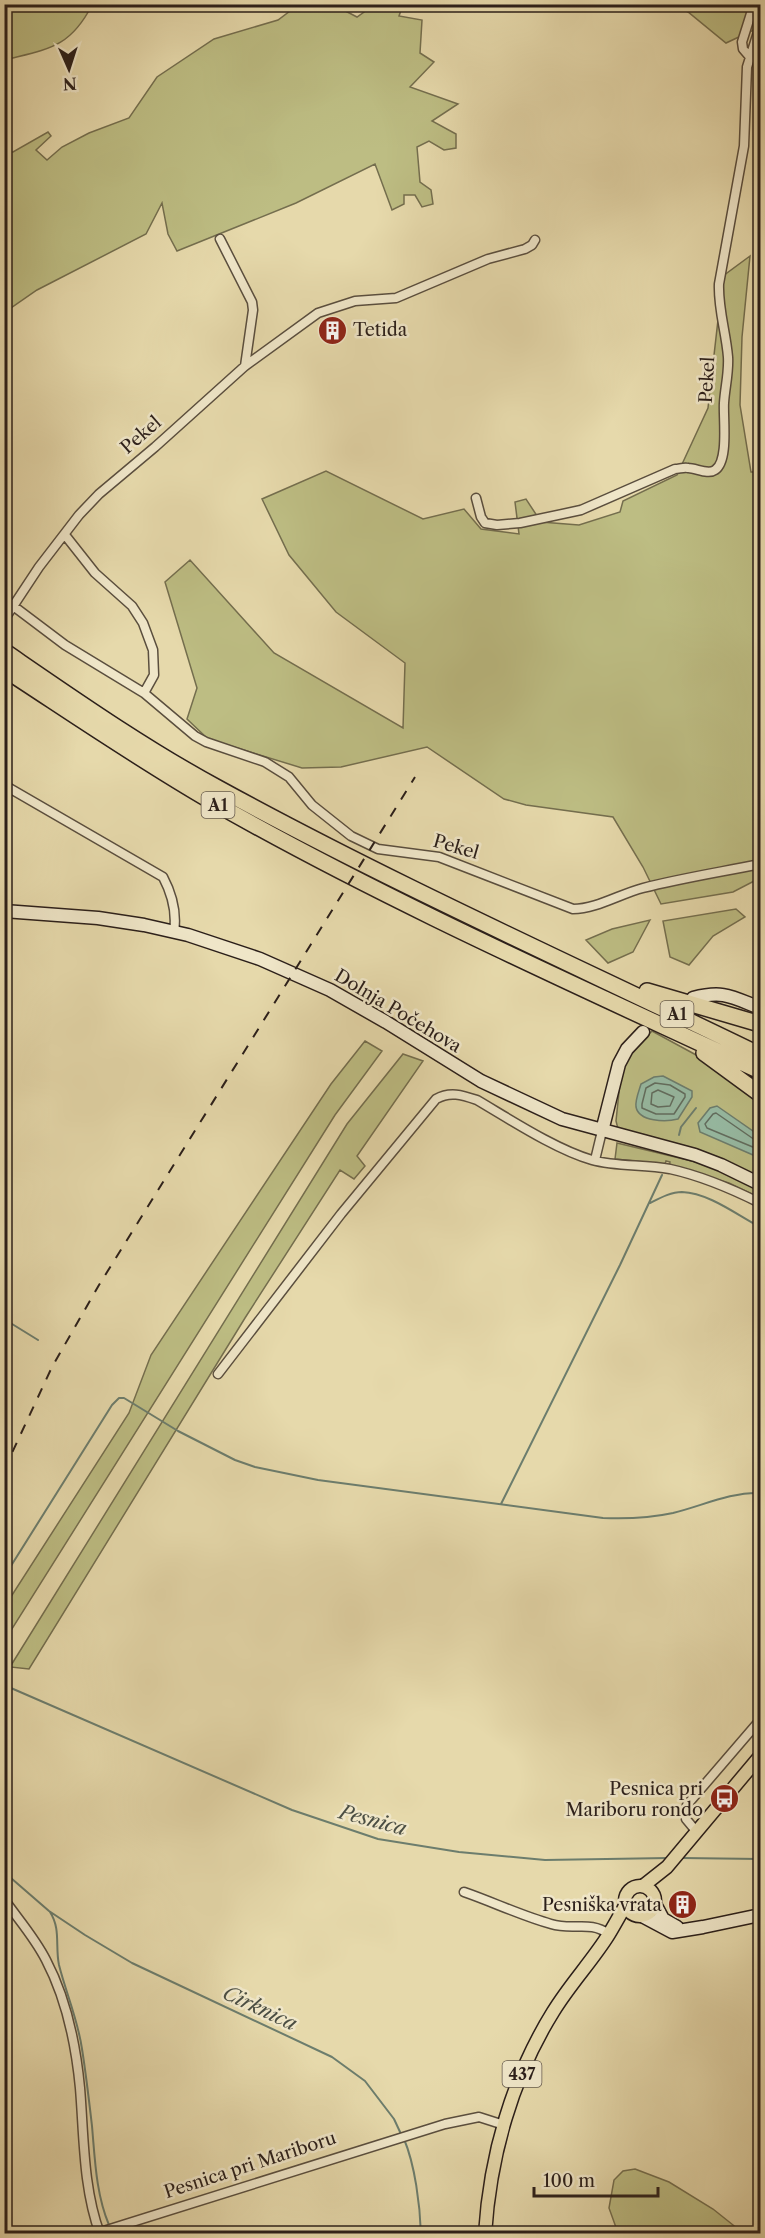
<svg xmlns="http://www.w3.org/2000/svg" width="765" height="2238" viewBox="0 0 765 2238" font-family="'Libre Caslon Text',serif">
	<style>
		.green { fill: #bdbd83; stroke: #746e4e; stroke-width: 1.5 }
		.water { fill: #97bba4; stroke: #6c7d6d; stroke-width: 1.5 }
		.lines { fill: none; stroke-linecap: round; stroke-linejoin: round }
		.shore { stroke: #616d5f; stroke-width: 1.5 }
		.stream { stroke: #6c7d6d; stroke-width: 2 }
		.street-casing { stroke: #5a4e3e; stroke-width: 11 }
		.secondary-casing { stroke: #2b1f1a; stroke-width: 15 }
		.primary-casing { stroke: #2b1f1a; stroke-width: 15 }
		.highway-casing { stroke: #2b1f1a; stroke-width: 18 }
		.street { stroke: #efe6c8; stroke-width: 8 }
		.secondary { stroke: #efe6c8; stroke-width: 12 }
		.primary { stroke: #e6d9ab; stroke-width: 12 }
		.highway { stroke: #e6d9ab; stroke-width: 15 }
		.rail { stroke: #2b1f1a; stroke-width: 2; stroke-dasharray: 10 10; stroke-linecap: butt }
		.labels { text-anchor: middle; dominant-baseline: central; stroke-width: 5; stroke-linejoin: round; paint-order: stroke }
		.shield { fill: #efe6c8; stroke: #665b4e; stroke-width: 1.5 }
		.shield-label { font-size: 16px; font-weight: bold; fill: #2b1f1a }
		.poi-label { font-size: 18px; fill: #2b1f1a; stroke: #efe6c8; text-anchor: end }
		.street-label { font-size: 18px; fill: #2b1f1a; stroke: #efe6c8 }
		.water-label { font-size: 20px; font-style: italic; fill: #4b4e43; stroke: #efe6c8 }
	</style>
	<rect width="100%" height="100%" fill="#e6d9ab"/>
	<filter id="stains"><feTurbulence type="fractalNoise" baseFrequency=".00333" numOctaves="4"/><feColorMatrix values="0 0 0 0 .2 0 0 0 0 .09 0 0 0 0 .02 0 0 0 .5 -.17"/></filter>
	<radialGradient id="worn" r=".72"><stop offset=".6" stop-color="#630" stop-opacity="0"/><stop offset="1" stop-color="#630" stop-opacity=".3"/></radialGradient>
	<path class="green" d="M4,5L5,4L92,5C70,48 48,49 5,60Z
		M298,5H334L357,17L374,5H403L399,16L422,20L420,53L434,62L410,87L458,104L432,121L456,134V148L444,150L429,141L417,147L420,182L431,190L433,204L422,207L415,195H404V204L392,210L375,164L296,203L177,251L168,234L162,203L146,234L37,290L5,312V152H13L48,132L51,136L36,150L47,160L62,147L89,133L129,118L157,77L214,39L278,20Z
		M675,5H760V17L756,29L726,43L688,12Z
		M750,256L742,337L740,405L751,472H760V878L733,892L661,904L643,867L613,817L526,805L504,799L427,747L341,767L302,768L208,739L187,719L197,688L165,582L190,560L274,653L403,728L405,663L336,612L289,555L262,499L326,471L423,519L464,509L481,529L519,534L515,502L526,499L541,522L579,525L620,512L623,501L677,475L708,408L723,276Z
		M736,909L745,917L713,936L689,965L670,957L663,921Z
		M650,920L633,952L608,963L586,940L612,929Z
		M652,1031L698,1056L760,1099V1178L703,1152L618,1129L616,1121L621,1073L630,1054Z
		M365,1041L382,1051L335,1115L5,1640V1606L129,1413L151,1355L331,1084Z
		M403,1054L423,1061L357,1156L365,1166L354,1179L340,1170L245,1318L29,1669L10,1667L347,1124Z
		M617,1143L696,1162L718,1169L760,1189V1198L729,1183L669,1165L670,1162L666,1161L665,1164L615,1159Z
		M635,2169L669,2182L713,2209L743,2233H618L609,2208L614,2180L623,2171Z"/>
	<path class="water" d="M663,1076L692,1091V1097L678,1119C666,1122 639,1122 636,1107C635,1100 639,1091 641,1084L654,1077Z
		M717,1106L760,1136V1158L700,1132L698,1123L710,1108Z"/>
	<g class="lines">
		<path class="shore" d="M655,1083L670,1085L685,1094V1097L674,1114H656L642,1108V1104L646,1088Z
			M658,1090L674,1097L670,1106L658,1107L651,1104L652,1093Z
			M760,1141L755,1140L716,1113L713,1114L705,1124L707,1128L760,1150"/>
		<path class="stream" d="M679,1135L681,1127L696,1108
			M650,1203C660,1198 671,1192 682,1192C709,1193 737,1215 760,1227
			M4,1319L38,1340
			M501,1504L620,1265L662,1175
			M4,1577L112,1405L119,1398H124L178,1431L235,1460L255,1467L318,1480L603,1518C627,1519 650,1518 673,1513C702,1506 730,1492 760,1493
			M4,1685L292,1810L378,1839L459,1852L545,1860L668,1858
			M682,1858L760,1859
			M4,1872L49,1911L85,1935L132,1963L332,2057L365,2081L394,2119L401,2134
			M50,1912C61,1929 55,1946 59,1965C66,1993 78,2020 82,2049C86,2074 89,2100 92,2126C95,2160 96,2194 109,2225
			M404,2139C415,2165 420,2205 421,2234"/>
		<defs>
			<path id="street" d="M749,56L743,49L742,42L754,4
				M220,239L252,302L253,310L245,366
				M476,498L481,517L485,523L497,525L520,523L581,510L675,469C679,469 684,467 688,468C696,468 708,475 715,470C729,461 723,418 724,403C725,387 729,373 728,357C726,332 718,309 719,284L744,146L747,67L760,26
				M65,535L95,573L132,606L143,623L153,650L154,675L144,693
				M4,599L65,645L144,693L195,736L206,742L265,762L289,777L312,805L351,836L378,849L439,857L573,909C596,909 620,894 643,888C682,878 721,872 760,864
				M4,620L39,567L79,515L99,494L155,447L245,366L318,313L355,301L396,298L488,259L525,249L532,245L535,240
				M4,785L163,877C172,894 177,912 174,932
				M595,1160L602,1131
				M218,1374L341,1214L436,1099C450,1091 462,1095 477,1100C511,1120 555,1149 592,1160C617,1167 644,1164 670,1169C702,1176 732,1189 760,1203
				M696,1831L686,1819L687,1805L760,1720
				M464,1892C493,1902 522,1916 551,1924C574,1931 589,1920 609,1934
				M4,1899C18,1919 35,1938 46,1960C66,1998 76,2046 80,2088C84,2136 83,2188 100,2234
				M94,2234L445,2124L479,2117L504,2125"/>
			<path id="secondary" d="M4,911L98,918L144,925L188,935L260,959L330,990L386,1022L481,1081L562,1119L695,1155L721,1165L760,1184
				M693,998C724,990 732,997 760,1008
				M602,1131L619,1064L627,1049L643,1032
				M655,1904L663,1919L677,1927
				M642,1916L672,1932L703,1927L760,1915"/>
			<path id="primary" d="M625 1901a15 15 0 1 1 30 0a15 15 0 1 1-30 0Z
				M643,1886L667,1867L760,1756
				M485,2234C490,2156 512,2078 553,2012C570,1984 593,1960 609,1934C615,1924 620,1915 625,1906"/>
			<path id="highway" d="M4,651C74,699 144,748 218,788C395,885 579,967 760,1055
				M4,669C73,714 140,760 211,801C388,902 576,985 760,1071
				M647,991L760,1024
				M704,1053L760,1094"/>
		</defs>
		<use href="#street" class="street-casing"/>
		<use href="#secondary" class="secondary-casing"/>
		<use href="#primary" class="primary-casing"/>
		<use href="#highway" class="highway-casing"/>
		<use href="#street" class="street"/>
		<use href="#secondary" class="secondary"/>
		<use href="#primary" class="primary"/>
		<use href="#highway" class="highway"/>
		<path class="rail" d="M4,1470L52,1367L99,1285L415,777"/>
	</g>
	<defs>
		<symbol id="building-disc" viewBox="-11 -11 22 22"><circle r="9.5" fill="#8f2418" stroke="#efe6c8"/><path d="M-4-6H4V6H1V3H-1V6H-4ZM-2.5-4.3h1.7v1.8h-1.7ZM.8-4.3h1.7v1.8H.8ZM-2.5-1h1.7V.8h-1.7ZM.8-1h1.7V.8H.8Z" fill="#fff"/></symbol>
		<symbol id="bus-disc" viewBox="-11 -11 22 22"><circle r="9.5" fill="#8f2418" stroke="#efe6c8"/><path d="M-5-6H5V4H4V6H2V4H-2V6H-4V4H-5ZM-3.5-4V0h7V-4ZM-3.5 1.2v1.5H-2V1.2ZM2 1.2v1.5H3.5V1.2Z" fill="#fff"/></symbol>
	</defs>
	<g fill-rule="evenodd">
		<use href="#building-disc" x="316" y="314" width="33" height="33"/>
		<use href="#bus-disc" x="708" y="1782" width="33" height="33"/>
		<use href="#building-disc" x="666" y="1888" width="33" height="33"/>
	</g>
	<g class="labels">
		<g class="shield">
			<rect x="201.5" y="792" width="33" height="26" rx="4.5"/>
			<rect x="660.5" y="1001" width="33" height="26" rx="4.5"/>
			<rect x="502.5" y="2061" width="39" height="26" rx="4.5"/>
		</g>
		<g class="shield-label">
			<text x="218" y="805">A1</text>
			<text x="677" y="1014">A1</text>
			<text x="522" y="2074">437</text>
		</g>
		<g class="poi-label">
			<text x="353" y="330" text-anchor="start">Tetida</text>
			<text x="703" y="1789">Pesnica pri<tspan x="703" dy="21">Mariboru rondo</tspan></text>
			<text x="662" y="1905">Pesniška vrata</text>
		</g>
		<g class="street-label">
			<text transform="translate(707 380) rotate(-87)">Pekel</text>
			<text transform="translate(141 435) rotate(-41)">Pekel</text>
			<text transform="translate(456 847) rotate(16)">Pekel</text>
			<text transform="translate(398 1011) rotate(31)">Dolnja Počehova</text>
			<text transform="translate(250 2165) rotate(-18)">Pesnica pri Mariboru</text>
		</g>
		<g class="water-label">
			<text transform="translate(373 1820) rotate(15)">Pesnica</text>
			<text transform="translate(260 2008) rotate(25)">Cirknica</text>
		</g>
	</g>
	<rect width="765" height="2238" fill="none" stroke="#e6d9ab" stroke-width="24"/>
	<rect x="6" y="6" width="753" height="2226" fill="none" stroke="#2b1f1a" stroke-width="3"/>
	<rect x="12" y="12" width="741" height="2214" fill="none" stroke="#2b1f1a" stroke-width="1.5"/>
	<g transform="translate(69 69) rotate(177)" stroke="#efe6c8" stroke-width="4.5" paint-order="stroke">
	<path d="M0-4.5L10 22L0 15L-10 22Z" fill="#2b1f1a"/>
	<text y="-9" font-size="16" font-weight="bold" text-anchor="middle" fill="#2b1f1a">N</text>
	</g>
	<path d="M534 2187v9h124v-9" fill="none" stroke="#2b1f1a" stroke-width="3"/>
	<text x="543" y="2187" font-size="18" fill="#2b1f1a" stroke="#efe6c8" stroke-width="4.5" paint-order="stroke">100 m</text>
	<rect width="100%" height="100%" filter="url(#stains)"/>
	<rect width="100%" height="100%" fill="url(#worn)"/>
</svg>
